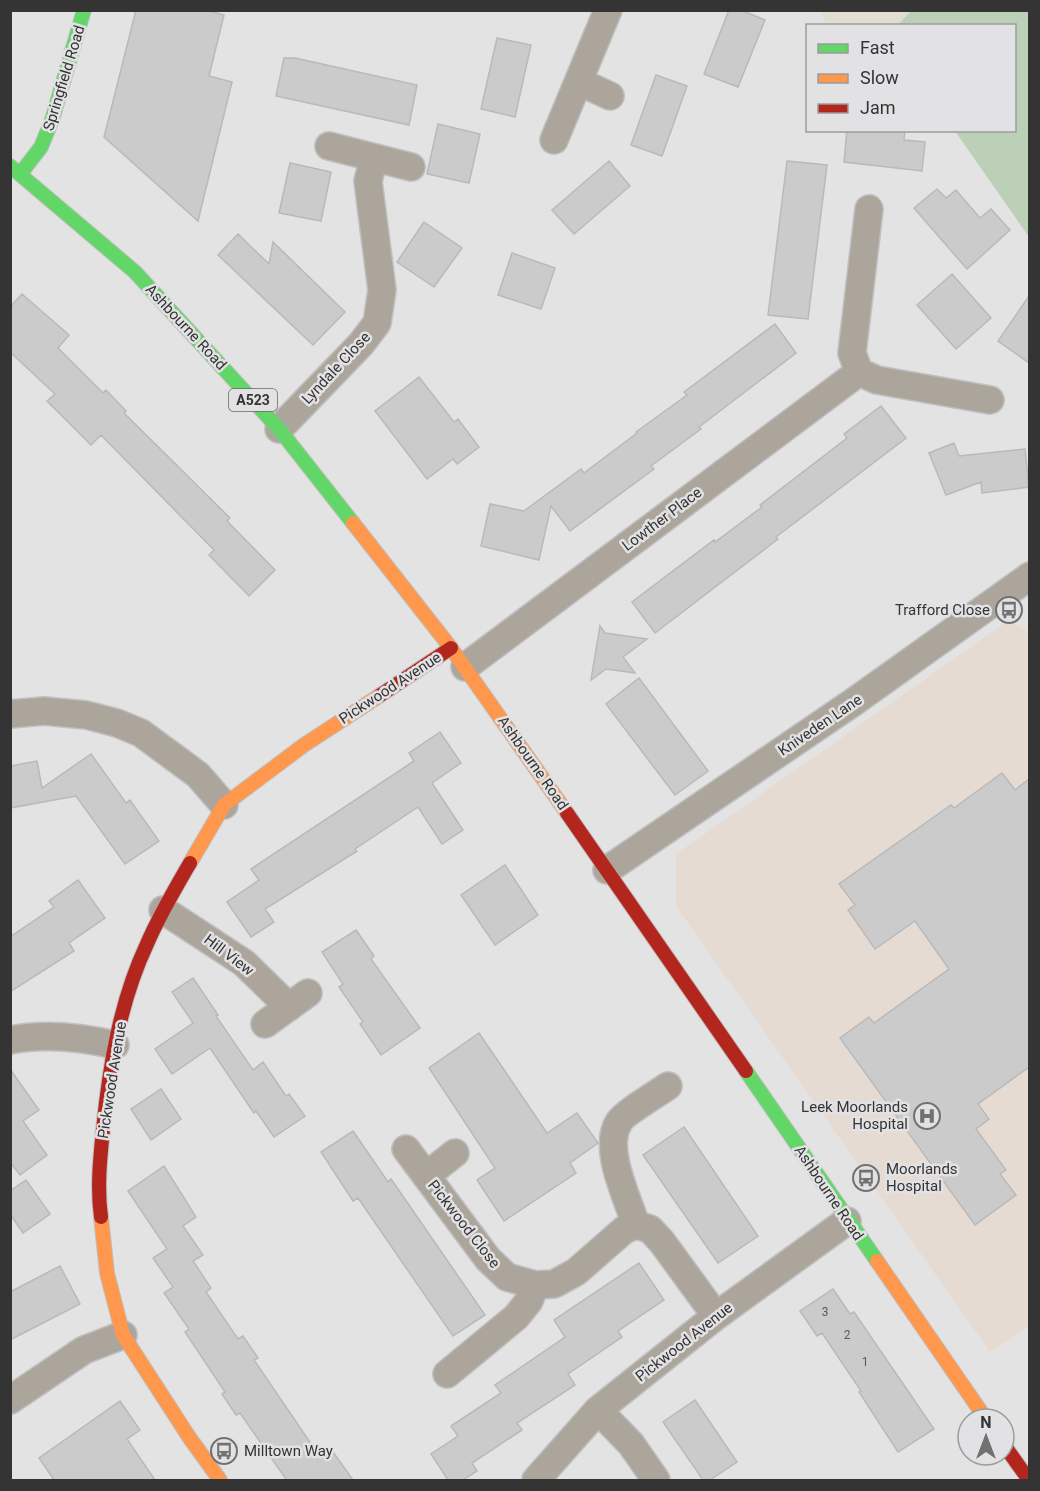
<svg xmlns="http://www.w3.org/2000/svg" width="1040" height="1491" viewBox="0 0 1040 1491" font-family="Roboto,sans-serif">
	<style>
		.education { fill: #e2ddd1 }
		.medical { fill: #e6dbd3 }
		.green { fill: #bbd0b6 }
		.building { fill: #cccbcb; stroke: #b9b9b9; stroke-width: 1.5 }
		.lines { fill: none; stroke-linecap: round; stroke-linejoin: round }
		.street-casing { stroke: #c0c0c0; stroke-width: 30 }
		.fast-casing { stroke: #c0c0c0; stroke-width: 16 }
		.slow-casing { stroke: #c0c0c0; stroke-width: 16 }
		.jam-casing { stroke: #c0c0c0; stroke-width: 16 }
		.street { stroke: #aca59c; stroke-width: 27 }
		.fast { stroke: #63d668; stroke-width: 14 }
		.slow { stroke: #ff974d; stroke-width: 14 }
		.jam { stroke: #b3261e; stroke-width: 14 }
		.labels { text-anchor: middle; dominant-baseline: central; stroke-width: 5; stroke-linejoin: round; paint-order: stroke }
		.number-label { font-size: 12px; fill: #5b5a5a }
		.shield { fill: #e2e2e4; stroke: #686869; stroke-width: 1.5 }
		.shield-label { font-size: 14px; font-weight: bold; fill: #343434 }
		.street-label { font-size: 15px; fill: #343434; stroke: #e2e2e4 }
		.poi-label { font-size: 15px; fill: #343434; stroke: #e2e2e4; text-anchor: end }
	</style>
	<rect width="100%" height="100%" fill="#e3e3e3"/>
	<path class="education" d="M821,11H916L900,26L826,25Z"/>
	<path class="medical" d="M1009,620L1029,633V1326L990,1352L676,906V854Z"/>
	<path class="green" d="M911,11H1029V237L955,131L1014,130V26L898,25Z"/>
	<path class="building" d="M136,10H205L224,15L209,76L232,82L198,221L104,137Z
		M729,10H741L765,20L738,87L704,74Z
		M497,38L531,45L515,117L481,109Z
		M284,58H295L417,85L409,125L276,96Z
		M656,75L687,86L662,156L631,145Z
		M438,124L480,134L469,183L427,174Z
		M847,130H905L904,140L925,142L922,171L844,162Z
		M609,161L630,186L574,234L552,210Z
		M787,161L827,165L808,319L768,315Z
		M290,163L331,172L321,221L279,213Z
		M937,189L946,198L956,190L980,218L991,209L1010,230L967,269L914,208Z
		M424,222L462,248L434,287L397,262Z
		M238,234L269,264L273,242L345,312L313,345L218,255Z
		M512,253L555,268L541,309L498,295Z
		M952,274L991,318L956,349L917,305Z
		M22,294L69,335L58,348L103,393L106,390L126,411L124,413L230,518L227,521L275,570L249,596L209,555L214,550L101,435L91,445L47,401L55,394L10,352V307Z
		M1029,296V363L998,341Z
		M775,324L796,353L699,427L701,429L651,466L654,469L570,531L551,506L539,560L481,546L490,504L524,511L581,469L584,473L637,433L636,432L687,395L684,392Z
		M419,377L454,422L458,419L479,447L457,464L453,459L427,479L375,411Z
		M881,406L906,438L776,537L778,539L655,633L632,602L714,540L715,542L762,507L760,505L847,438L844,434Z
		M954,443L959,456L1025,449L1029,487L982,493L981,482L946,495L929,453Z
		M600,626L605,633L647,639L623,657L635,673L606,669L591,680Z
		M639,678L708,771L675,795L606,704Z
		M440,732L461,763L432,783L463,830L442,844L418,807L355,849L357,851L265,909L274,922L251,937L227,902L259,880L251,869L414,761L409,753Z
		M91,754L126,803L130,800L159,841L125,864L76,796L10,808V766L37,761L42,788Z
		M1002,773L1015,790L1029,779V1067L978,1104L989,1119L976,1129L1006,1170L1000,1174L1016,1195L975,1225L840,1038L869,1017L874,1023L949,969L915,921L875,949L848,910L855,905L839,884L951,805L954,808Z
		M505,865L538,915L495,945L461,895Z
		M78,880L105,918L69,943L74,951L10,992V937L54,907L49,901Z
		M356,930L374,956L371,959L420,1028L381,1055L360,1024L363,1022L339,987L343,984L322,952Z
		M193,978L218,1015L216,1016L253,1070L263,1062L286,1096L289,1094L305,1116L274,1137L256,1111L254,1113L210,1048L172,1074L155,1049L193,1023L172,992Z
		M479,1033L547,1133L577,1113L598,1143L570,1163L576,1173L504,1221L477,1180L495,1168L429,1068Z
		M10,1069L39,1110L23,1121L47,1155L20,1175L10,1162Z
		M161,1089L181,1119L151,1140L131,1109Z
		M684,1127L758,1236L718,1263L643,1155Z
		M353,1131L388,1182L391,1179L485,1315L453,1336L358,1198L353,1201L321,1152Z
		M164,1166L196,1217L183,1226L203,1255L193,1261L211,1288L206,1292L238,1339L243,1336L258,1358L254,1360L320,1457L331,1449L353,1480H284L286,1479L240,1413L236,1415L222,1394L225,1392L185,1332L189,1329L164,1293L173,1287L153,1258L167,1249L128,1191Z
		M26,1180L50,1214L23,1233L10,1214V1191Z
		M639,1263L664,1300L618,1331L622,1337L568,1374L575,1385L517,1423L522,1430L472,1463L477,1471L463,1480H448L431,1454L458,1436L451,1426L501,1393L495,1385L565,1337L554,1320Z
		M60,1266L80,1304L10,1340V1292Z
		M833,1289L850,1314L854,1312L934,1429L898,1452L859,1392L861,1391L822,1333L817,1336L800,1311Z
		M695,1400L737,1462L710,1480H703L663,1422Z
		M120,1401L140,1430L127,1439L155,1480H54L39,1458Z"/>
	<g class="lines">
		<defs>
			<path id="street" d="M580,82L610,96
				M554,140L608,10
				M329,146L411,167
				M869,209L852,353L859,372L877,380L990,400
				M279,429L361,344L377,323L382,290L368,181L374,158
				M465,667L859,372
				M10,714L44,711L86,715L117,723L141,733L198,775L224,805
				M607,870L855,701L1030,576
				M163,910L244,963L289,1007
				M265,1024L308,993
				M10,1040C45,1033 81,1037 115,1045
				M406,1149L488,1259L507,1277L535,1285L554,1284L576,1272L624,1230L636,1225L650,1229L662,1242L716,1316
				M426,1176L455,1153
				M636,1225C628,1199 602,1148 619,1122C623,1114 658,1093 668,1086
				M447,1374L516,1317L529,1301L535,1285
				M10,1400L84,1350L123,1335
				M598,1410L631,1444L656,1480
				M536,1480L598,1410L716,1316L847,1221"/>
			<path id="fast" d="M10,166L135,272L279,429L353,523
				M21,173L41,147L52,120L84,10
				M746,1071L877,1261"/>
			<path id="slow" d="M353,523L451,648L567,813
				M190,863L224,805L304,745L379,696
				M101,1217L107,1273L123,1335L189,1437L220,1480
				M877,1261L986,1419"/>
			<path id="jam" d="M379,696L451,648
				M567,813L746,1071
				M101,1217C97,1188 100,1159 103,1130C109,1068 120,1001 147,944C159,916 175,889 190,863
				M1004,1445L1029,1480"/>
		</defs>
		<use href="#street" class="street-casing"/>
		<use href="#fast" class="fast-casing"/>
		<use href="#slow" class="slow-casing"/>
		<use href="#jam" class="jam-casing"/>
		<use href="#street" class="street"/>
		<use href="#fast" class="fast"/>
		<use href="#slow" class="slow"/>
		<use href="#jam" class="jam"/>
	</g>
	<defs>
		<symbol id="bus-ring" viewBox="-11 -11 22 22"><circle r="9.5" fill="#e2e2e4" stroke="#717171" stroke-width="1.5"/><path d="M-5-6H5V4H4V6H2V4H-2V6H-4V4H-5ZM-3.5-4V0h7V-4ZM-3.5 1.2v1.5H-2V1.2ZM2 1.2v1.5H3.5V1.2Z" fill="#717171"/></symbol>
		<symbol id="hospital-ring" viewBox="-11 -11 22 22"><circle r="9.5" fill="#e2e2e4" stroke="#717171" stroke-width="1.5"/><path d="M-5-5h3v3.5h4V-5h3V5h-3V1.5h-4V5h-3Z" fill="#717171"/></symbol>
	</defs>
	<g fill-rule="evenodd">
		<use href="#bus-ring" x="994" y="595" width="30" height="30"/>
		<use href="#hospital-ring" x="912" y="1101" width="30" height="30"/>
		<use href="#bus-ring" x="851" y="1163" width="30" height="30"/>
		<use href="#bus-ring" x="209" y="1436" width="30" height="30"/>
	</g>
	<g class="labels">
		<g class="number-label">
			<text x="825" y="1312">3</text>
			<text x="847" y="1335">2</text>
			<text x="865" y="1362">1</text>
		</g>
		<rect class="shield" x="229" y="389" width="48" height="22" rx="4.5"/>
		<g class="shield-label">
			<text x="253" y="400">A523</text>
		</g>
		<g class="street-label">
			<text transform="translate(64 78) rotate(-73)">Springfield Road</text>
			<text transform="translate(186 327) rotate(47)">Ashbourne Road</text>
			<text transform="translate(336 368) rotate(-47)">Lyndale Close</text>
			<text transform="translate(662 519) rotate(-37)">Lowther Place</text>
			<text transform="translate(390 688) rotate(-33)">Pickwood Avenue</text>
			<text transform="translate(820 725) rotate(-34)">Kniveden Lane</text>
			<text transform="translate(533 763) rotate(55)">Ashbourne Road</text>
			<text transform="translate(229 955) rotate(37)">Hill View</text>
			<text transform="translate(112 1080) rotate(-81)">Pickwood Avenue</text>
			<text transform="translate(829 1193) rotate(56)">Ashbourne Road</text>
			<text transform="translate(464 1224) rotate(52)">Pickwood Close</text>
			<text transform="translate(684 1342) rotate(-38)">Pickwood Avenue</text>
		</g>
		<g class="poi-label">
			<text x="990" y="610">Trafford Close</text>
			<text x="908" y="1107">Leek Moorlands<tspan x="908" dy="17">Hospital</tspan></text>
			<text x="886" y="1169" text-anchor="start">Moorlands<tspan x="886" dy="17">Hospital</tspan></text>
			<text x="244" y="1451" text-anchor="start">Milltown Way</text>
		</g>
	</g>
	<rect width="1040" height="1491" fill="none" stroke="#343434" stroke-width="24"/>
	<rect x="806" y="24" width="210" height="108" fill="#e2e2e4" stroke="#9c9c9e" stroke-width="1.5"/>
	<rect x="818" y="44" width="30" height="9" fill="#63d668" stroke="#9c9c9e" stroke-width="1.5"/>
	<text x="860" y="54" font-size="18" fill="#343434">Fast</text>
	<rect x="818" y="74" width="30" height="9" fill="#ff974d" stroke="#9c9c9e" stroke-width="1.5"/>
	<text x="860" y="84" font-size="18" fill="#343434">Slow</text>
	<rect x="818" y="104" width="30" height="9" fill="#b3261e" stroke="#9c9c9e" stroke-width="1.5"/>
	<text x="860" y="114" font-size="18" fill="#343434">Jam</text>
	<g transform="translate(986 1437)"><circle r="28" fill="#e2e2e4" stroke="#9c9c9e" stroke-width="1.5"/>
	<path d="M0-4.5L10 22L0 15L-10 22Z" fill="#717171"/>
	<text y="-9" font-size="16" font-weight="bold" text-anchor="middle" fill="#343434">N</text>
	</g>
</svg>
